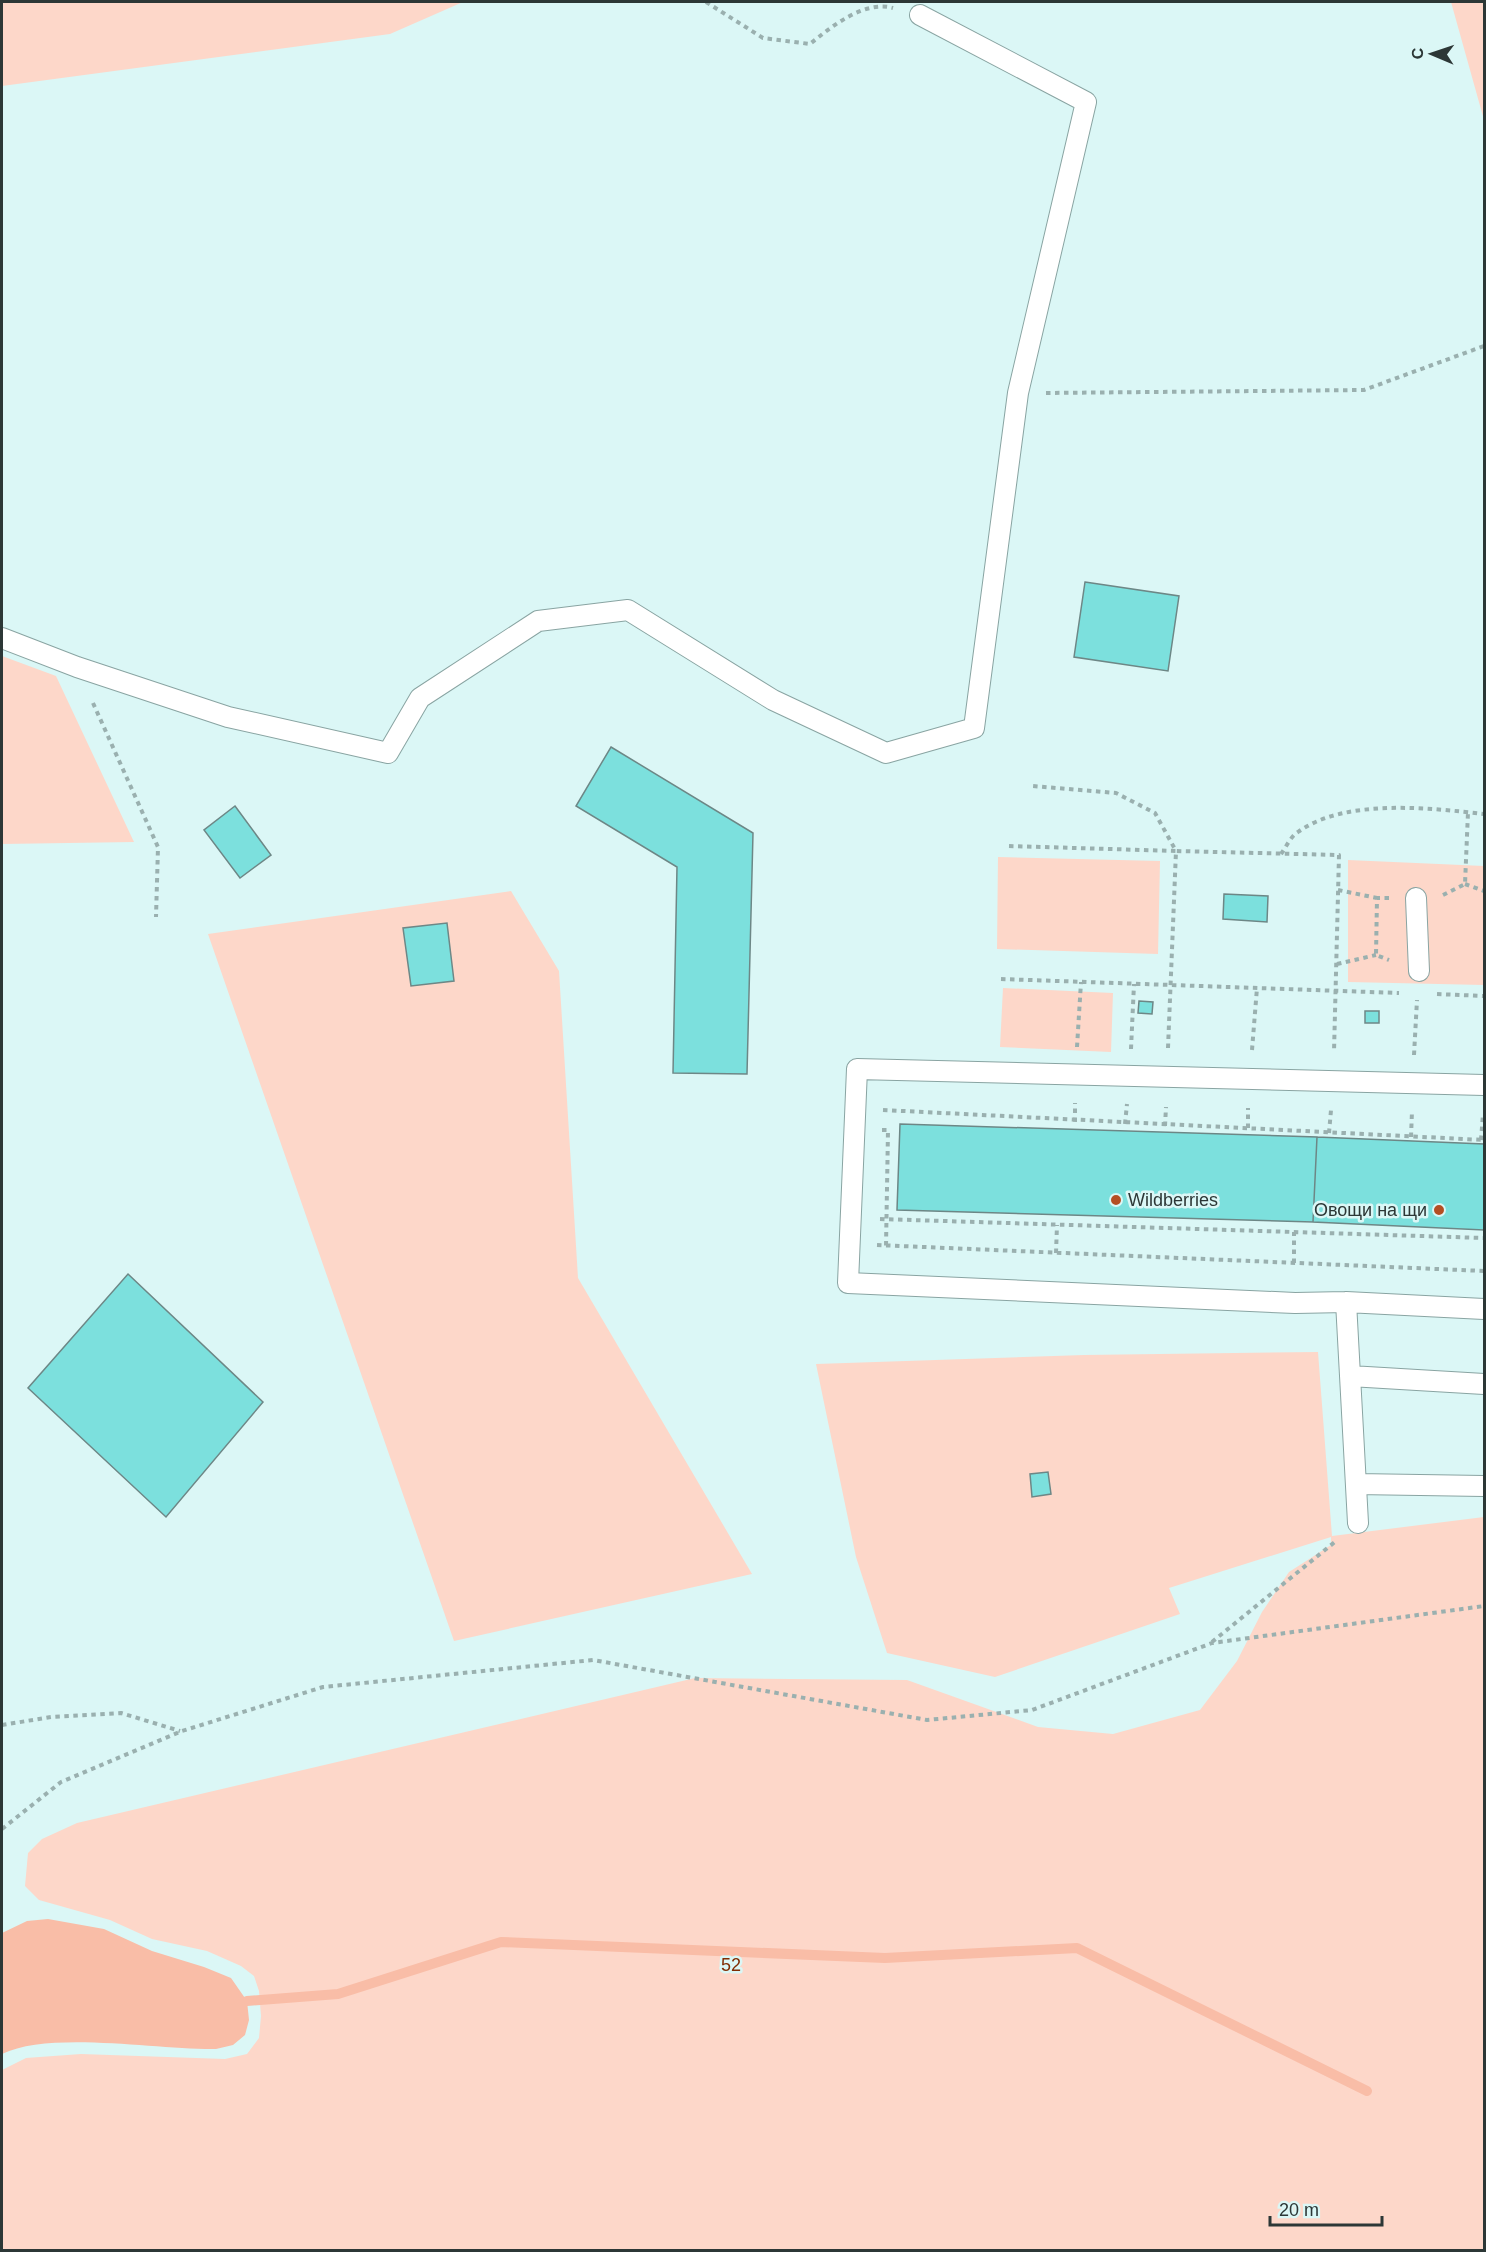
<svg xmlns="http://www.w3.org/2000/svg" width="1486" height="2252" viewBox="0 0 1486 2252" font-family="Helvetica,sans-serif">
	<style>
		.green { fill: #fdd7c9 }
		.water { fill: #f9bda7 }
		.lines { fill: none; stroke-linecap: round; stroke-linejoin: round }
		.stream { stroke: #f9bda7; stroke-width: 10 }
		.building { fill: #7ce0dd; stroke: #6d8786; stroke-width: 1.5 }
		.lane-casing { stroke: #89a4a2; stroke-width: 22 }
		.path { stroke: #9ab0af; stroke-width: 4; stroke-dasharray: 4.5 4.5; stroke-linecap: butt }
		.lane { stroke: #fff; stroke-width: 20 }
		.poi-dot { fill: #b44e23; stroke: #dbf7f6; stroke-width: 2 }
		.labels { text-anchor: middle; dominant-baseline: central; stroke-width: 5; stroke-linejoin: round; paint-order: stroke }
		.poi-label { font-size: 18px; fill: #2c3736; stroke: #dbf7f6; text-anchor: start }
		.park-label { font-size: 18px; fill: #802d03; stroke: #dbf7f6 }
	</style>
	<rect width="100%" height="100%" fill="#dbf7f6"/>
	<path class="green" d="M2,2H463L390,34L2,86Z
		M1451,2H1484V120Z
		M2,656L56,676L134,842L2,844Z
		M998,857L1160,861L1158,954L997,949Z
		M1348,860L1484,866V985L1348,982Z
		M511,891L559,971L578,1278L752,1574L454,1641L208,934Z
		M1003,988L1113,993L1111,1052L1000,1047Z
		M1318,1352L1332,1536L1484,1517V2250H2V2070L26,2058L81,2054L225,2059L247,2054L259,2038L261,2016L259,1991L254,1976L241,1966L207,1951L152,1939L110,1920L39,1900L25,1886L28,1853L42,1839L77,1823L695,1678L907,1680L1038,1727L1113,1734L1200,1710L1237,1661L1262,1612L1289,1572L1331,1545V1537L1169,1588L1180,1614L995,1677L887,1653L856,1557L816,1364L1084,1355Z"/>
	<path class="water" d="M48,1919L104,1929L152,1951L204,1967L231,1978L247,2001L249,2020L245,2035L233,2045L216,2049C159,2050 50,2030 2,2054V1933L27,1921Z"/>
	<g class="lines">
		<path class="stream" d="M247,2001L338,1994L501,1942L885,1958L1077,1948L1367,2091"/>
	</g>
	<path class="building" d="M1085,582L1179,596L1168,671L1074,657Z
		M611,747L753,833L747,1074L673,1073L677,867L576,806Z
		M235,806L271,855L240,878L204,830Z
		M1224,894L1268,896L1267,922L1223,919Z
		M447,923L454,981L411,986L403,928Z
		M1139,1001L1153,1002L1152,1014L1138,1013Z
		M1365,1011H1379V1023H1365Z
		M900,1124L1317,1137L1313,1222L897,1210Z
		M1317,1137L1484,1144V1230L1313,1222Z
		M128,1274L263,1402L166,1517L28,1388Z
		M1048,1472L1051,1494L1032,1497L1030,1474Z"/>
	<g class="lines">
		<defs>
			<path id="lane" d="M2,638L77,667L228,717L388,753L420,698L538,621L628,610L773,700L886,753L974,728L1018,393L1086,102L920,15
				M1416,898L1419,971
				M1484,1085L857,1069L848,1283L1295,1303L1346,1302L1484,1309
				M1346,1302L1358,1523
				M1350,1376L1484,1384
				M1356,1484L1484,1486"/>
		</defs>
		<use href="#lane" class="lane-casing"/>
		<path class="path" d="M706,2L763,38L810,44C831,27 864,0 893,8
			M1046,393L1364,390L1484,346
			M93,703L158,847L156,917
			M1009,846L1176,851L1155,813L1116,793L1032,786
			M1281,854C1286,847 1291,836 1298,832C1345,798 1430,808 1484,814
			M1465,884L1484,891
			M1338,890L1377,898
			M1443,895L1465,884L1468,812
			M1389,898H1377L1376,955L1389,960
			M1337,964L1376,955
			M1001,979L1399,993
			M1437,994L1484,996
			M1077,1047L1081,982
			M1168,1048L1176,851L1339,855L1334,1052
			M1131,1049L1134,984
			M1252,1050L1257,988
			M1414,1055L1417,1000
			M883,1110L1484,1140
			M1075,1122V1103
			M1125,1124L1127,1104
			M1165,1126L1166,1107
			M1248,1128V1108
			M882,1130H888L886,1246
			M1329,1133L1331,1110
			M1411,1137L1412,1111
			M1481,1140L1483,1114
			M880,1219L1484,1238
			M877,1245L1484,1271
			M1056,1253L1057,1225
			M1294,1263V1232
			M1212,1642L1336,1541
			M2,1725L51,1717L121,1713L180,1731
			M2,1829L61,1782L182,1731L323,1687L593,1660L927,1720L1032,1710L1212,1643L1484,1606"/>
		<use href="#lane" class="lane"/>
	</g>
	<g class="poi-dot">
		<circle cx="1116" cy="1200" r="6"/>
		<circle cx="1439" cy="1210" r="6"/>
	</g>
	<g class="labels">
		<g class="poi-label">
			<text x="1128" y="1200">Wildberries</text>
			<text x="1427" y="1210" text-anchor="end">Овощи на щи</text>
		</g>
		<g class="park-label">
			<text x="731" y="1965">52</text>
		</g>
	</g>
	<rect width="1486" height="2252" fill="none" stroke="#2c3736" stroke-width="6"/>
	<g transform="translate(1432 54) rotate(272)" stroke="#dbf7f6" stroke-width="4.5" paint-order="stroke">
	<path d="M0-4.5L10 22L0 15L-10 22Z" fill="#2c3736"/>
	<text y="-9" font-size="16" font-weight="bold" text-anchor="middle" fill="#2c3736">С</text>
	</g>
	<path d="M1270 2216v9h112v-9" fill="none" stroke="#2c3736" stroke-width="3"/>
	<text x="1279" y="2216" font-size="18" fill="#2c3736" stroke="#dbf7f6" stroke-width="4.5" paint-order="stroke">20 m</text>
</svg>
